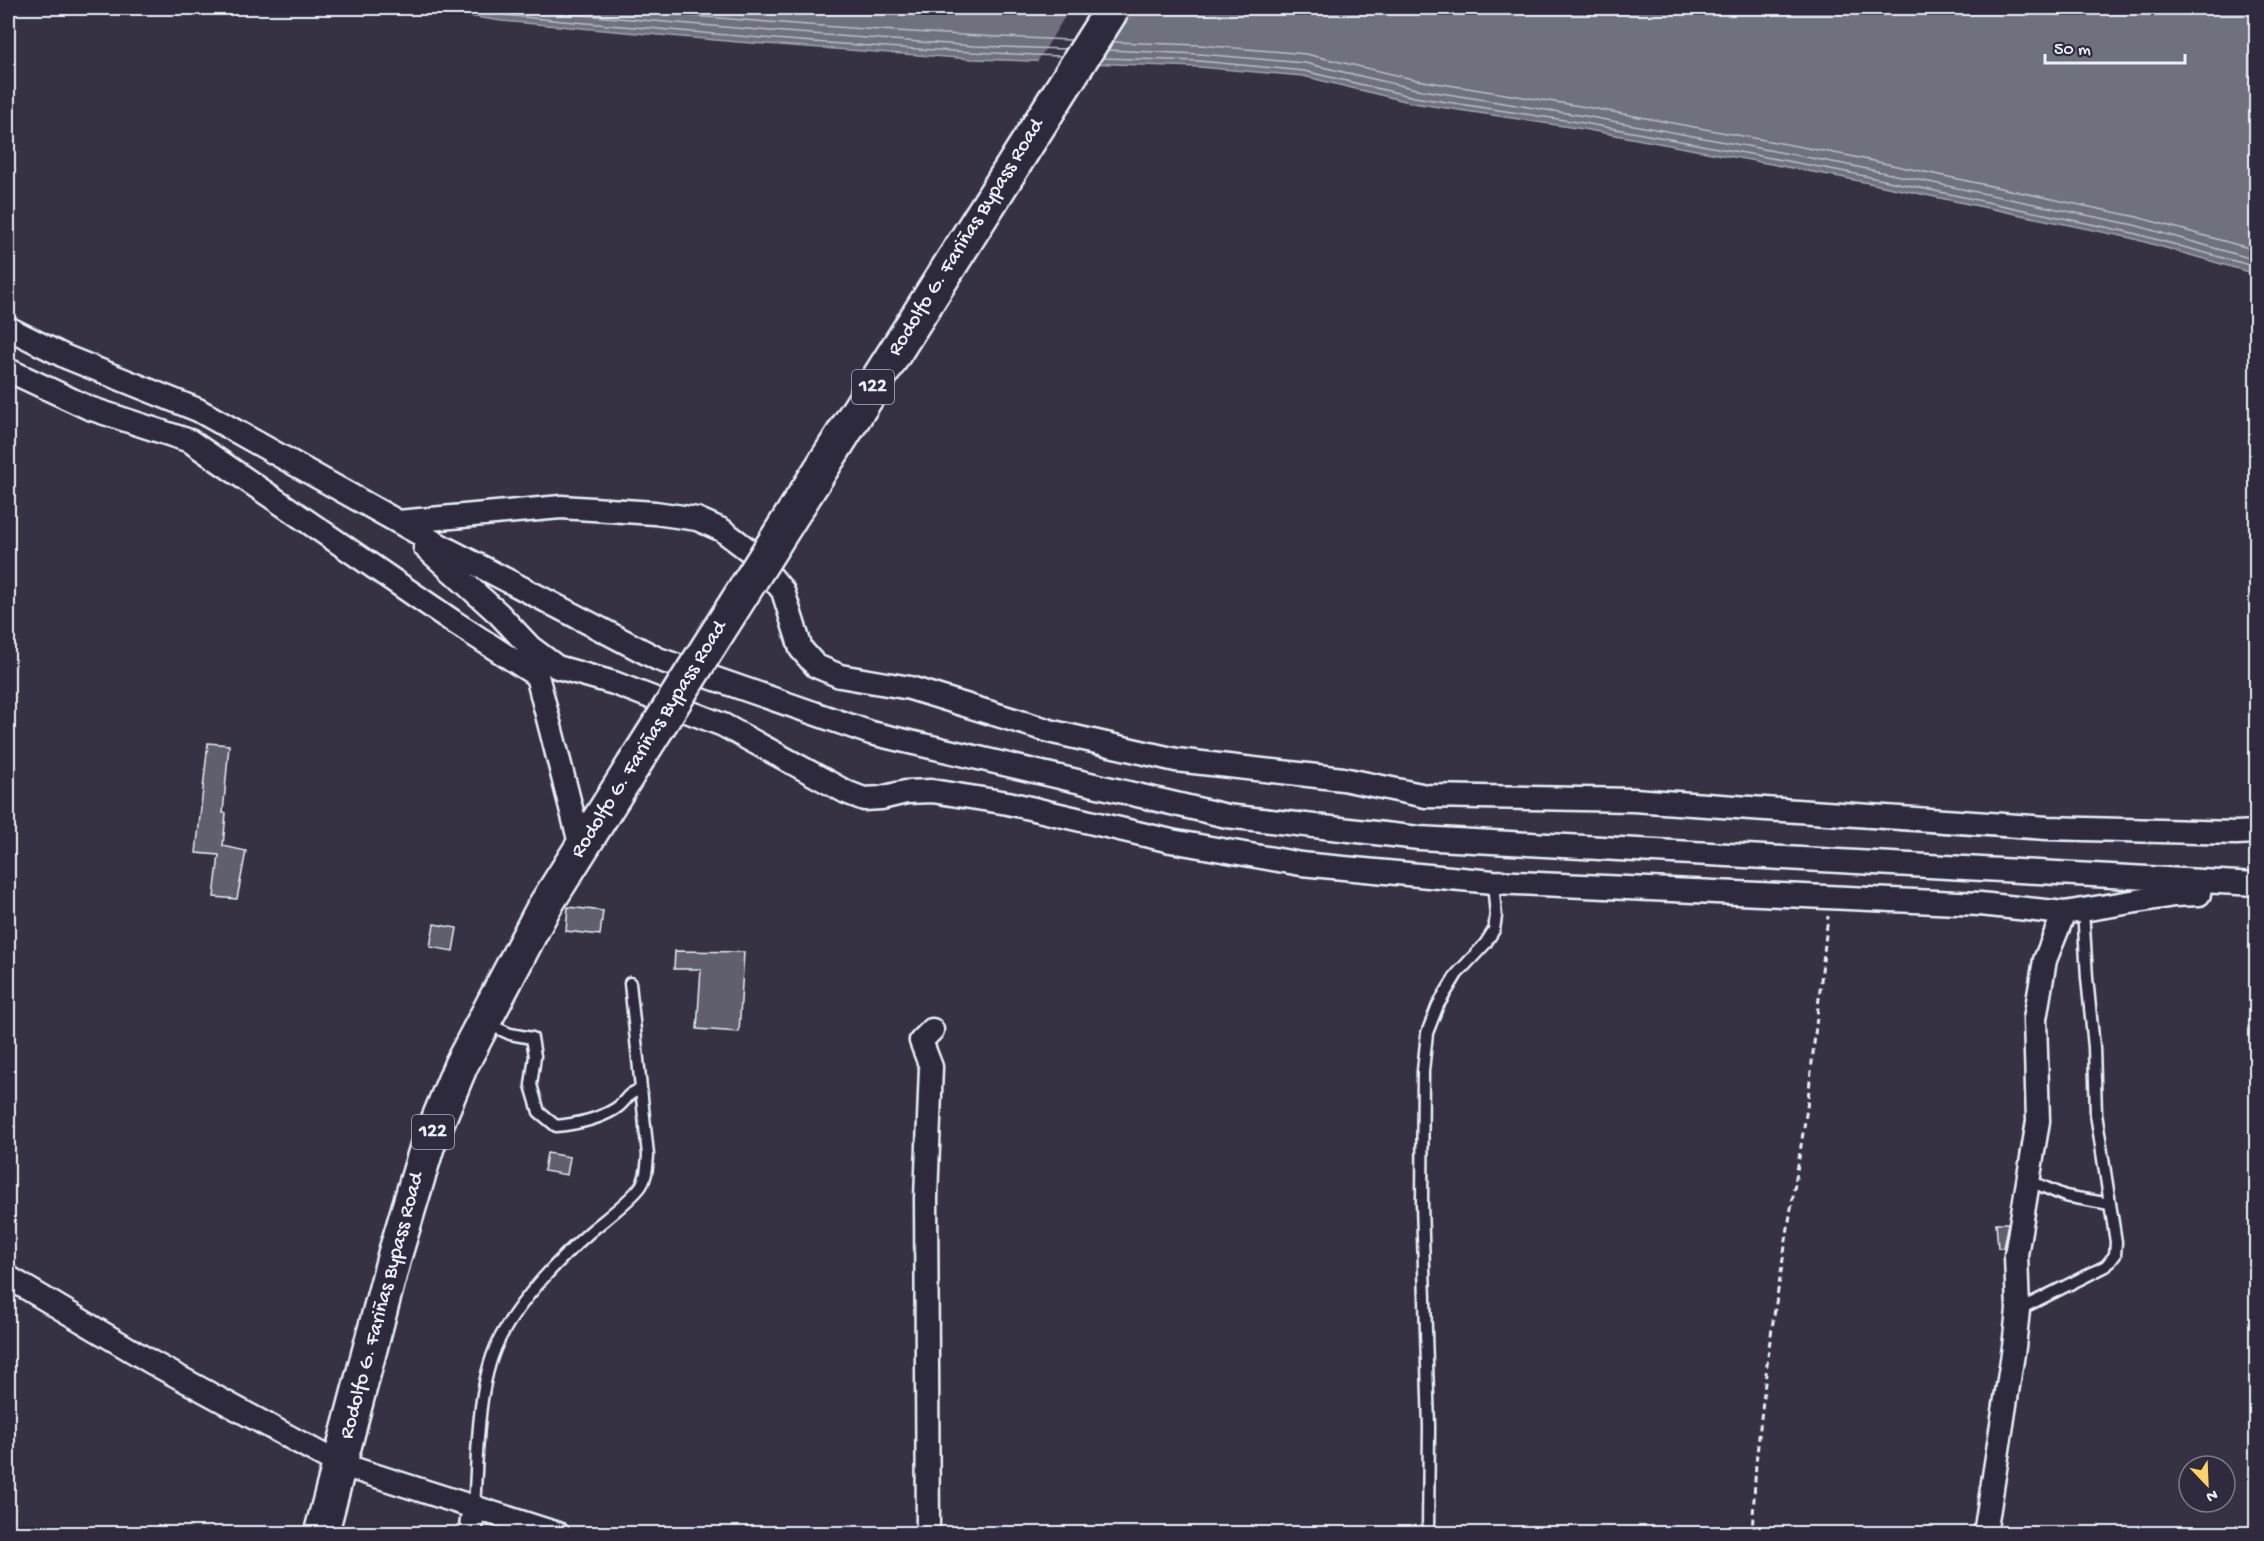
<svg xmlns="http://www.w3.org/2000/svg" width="2264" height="1541" viewBox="0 0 2264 1541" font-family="'Gochi Hand',sans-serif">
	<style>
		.water { fill: #70717f; stroke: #a0a4af; stroke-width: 1.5 }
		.pier { fill: #363244 }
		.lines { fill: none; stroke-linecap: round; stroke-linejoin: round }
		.shore { stroke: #b8bec8; stroke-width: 1.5 }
		.building { fill: #605e6e; stroke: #e8f1f8; stroke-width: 1.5 }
		.service-casing { stroke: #e8f1f8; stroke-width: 15 }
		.minor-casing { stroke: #e8f1f8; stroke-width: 27 }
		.primary-casing { stroke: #e8f1f8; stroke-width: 38 }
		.path { stroke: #e8f1f8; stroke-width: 3; stroke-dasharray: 6 4.5; stroke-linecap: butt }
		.service { stroke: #2f2a3d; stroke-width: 10 }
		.minor { stroke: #2f2a3d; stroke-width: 22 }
		.primary { stroke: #2f2a3d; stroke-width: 33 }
		.primary-bridge-casing { stroke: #e8f1f8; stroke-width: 38; stroke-linecap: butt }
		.primary-bridge { stroke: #2f2a3d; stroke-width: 33 }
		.labels { text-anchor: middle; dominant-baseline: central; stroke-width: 4.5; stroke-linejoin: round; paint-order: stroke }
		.shield { fill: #2f2a3d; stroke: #b0b5c0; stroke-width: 1.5 }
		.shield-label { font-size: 20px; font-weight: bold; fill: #e8f1f8 }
		.street-label { font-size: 21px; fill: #e8f1f8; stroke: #2f2a3d }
	</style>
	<rect width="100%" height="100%" fill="#363244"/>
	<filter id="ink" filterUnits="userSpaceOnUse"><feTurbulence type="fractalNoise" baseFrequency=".0167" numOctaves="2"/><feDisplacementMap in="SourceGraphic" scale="12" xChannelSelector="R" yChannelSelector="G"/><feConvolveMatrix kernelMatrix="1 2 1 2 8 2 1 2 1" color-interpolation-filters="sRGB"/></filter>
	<g filter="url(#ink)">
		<path class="water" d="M414,8H2256V274L2131,238L1840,177L1583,129L1413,103L1303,76L1199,67L973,59L738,42L502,21Z"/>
		<path class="pier" d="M1070,8H1123L1087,66L1036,64Z"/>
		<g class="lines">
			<path class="shore" d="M453,8C525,19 598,24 670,30C800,42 931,51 1061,56
				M501,8L771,31L974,46L1066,49
				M601,8C757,22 914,34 1071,40
				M1113,42L1200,45L1306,54L1417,80L1586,107L1845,155L2137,217L2256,250
				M1107,50L1200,54L1305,63L1416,89L1585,116L1843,164L2134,225L2256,260
				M1103,58L1199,61L1304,71L1414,97L1584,123L1841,171L2133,233L2256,267"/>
		</g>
		<path class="building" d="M208,743L229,745L223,813H226L223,846L246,851L237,899L214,897L219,855L196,853Z
			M568,907L603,911L600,935L566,931Z
			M434,924L457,928L453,951L430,947Z
			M675,951L744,952L739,1032L697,1029L701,969H674Z
			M547,1153L570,1157L567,1175L544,1171Z
			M1996,1223H2008L2003,1248H1998Z"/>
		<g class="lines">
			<defs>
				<path id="service" d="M486,1023L510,1034L532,1038L535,1056L531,1085L539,1112L556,1126C577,1124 597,1120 615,1109C627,1102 625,1093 641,1090
					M2030,1181L2065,1196L2110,1204
					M2018,1310L2106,1266L2115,1255L2116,1242L2096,1114L2094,1047L2087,978L2083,909
					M474,1506C478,1454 476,1382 501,1336C521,1299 558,1260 590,1232C604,1220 631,1200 641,1186C647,1177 647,1166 648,1155L630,983
					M1428,1534L1429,1427L1422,1204L1423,1071L1427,1033L1438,1005L1457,974L1485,944L1494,930L1496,916L1493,882"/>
				<path id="minor" d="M8,328L66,357L198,410L443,547L658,659L871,733L1227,816L1419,838L2256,884
					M8,370L89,408L190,441L454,622L536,675
					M398,522L561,507L655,513L697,519L722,530L751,552L783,591L801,649L816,666L840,676L910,688L1053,732L1176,760L1343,779L1426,796L1633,800L2047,828L2236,833L2256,832
					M425,547L499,614L530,647L557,667L614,683L723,725L846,792L864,799L881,798L906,792L932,791L1008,803L1171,841L1301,864L1493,882L1980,904L2064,913L2174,895L2199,894
					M533,660L581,847
					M8,1277L151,1362L339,1464L558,1534
					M470,1534L474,1506
					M928,1534L926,1198L931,1067L921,1041L932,1030
					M1985,1534L2014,1347L2018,1310L2016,1255L2038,1121L2035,1019L2045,960L2064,913"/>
				<path id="primary" d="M321,1534L395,1254L427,1147L461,1065L543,909L633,766"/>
			</defs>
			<use href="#service" class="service-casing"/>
			<use href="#minor" class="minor-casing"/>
			<use href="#primary" class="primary-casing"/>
			<path class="path" d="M1752,1534L1756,1463L1769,1347L1807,1108L1828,916"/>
			<use href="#service" class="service"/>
			<use href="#minor" class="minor"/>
			<use href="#primary" class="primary"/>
			<defs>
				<path id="primary-bridge" d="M633,766L1113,8"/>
			</defs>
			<use href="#primary-bridge" class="primary-bridge-casing"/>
			<use href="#primary-bridge" class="primary-bridge"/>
		</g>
	</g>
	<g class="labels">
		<g class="shield">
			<rect x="852" y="370" width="42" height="34" rx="4.5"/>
			<rect x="412" y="1115" width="42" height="34" rx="4.5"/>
		</g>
		<g class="shield-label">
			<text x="873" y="387">122</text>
			<text x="433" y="1132">122</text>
		</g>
		<g class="street-label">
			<text transform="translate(967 238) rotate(-58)">Rodolfo G. Fariñas Bypass Road</text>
			<text transform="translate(650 740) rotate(-58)">Rodolfo G. Fariñas Bypass Road</text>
			<text transform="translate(383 1306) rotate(-75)">Rodolfo G. Fariñas Bypass Road</text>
		</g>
	</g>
	<rect width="2264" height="1541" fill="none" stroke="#2f2a3d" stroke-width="30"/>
	<rect x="15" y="15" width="2234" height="1511" fill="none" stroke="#e8f1f8" stroke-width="2" filter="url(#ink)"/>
	<g transform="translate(2207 1484) rotate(157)"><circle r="28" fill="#2f2a3d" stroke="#797a88" stroke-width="1.5"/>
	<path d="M0-4.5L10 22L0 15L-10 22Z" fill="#ffd166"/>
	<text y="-9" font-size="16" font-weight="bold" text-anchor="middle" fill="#e8f1f8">N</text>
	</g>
	<path d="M2045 54v9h140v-9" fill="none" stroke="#e8f1f8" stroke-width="3"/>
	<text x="2054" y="54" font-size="18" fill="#e8f1f8" stroke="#2f2a3d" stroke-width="4.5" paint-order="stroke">50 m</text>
</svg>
